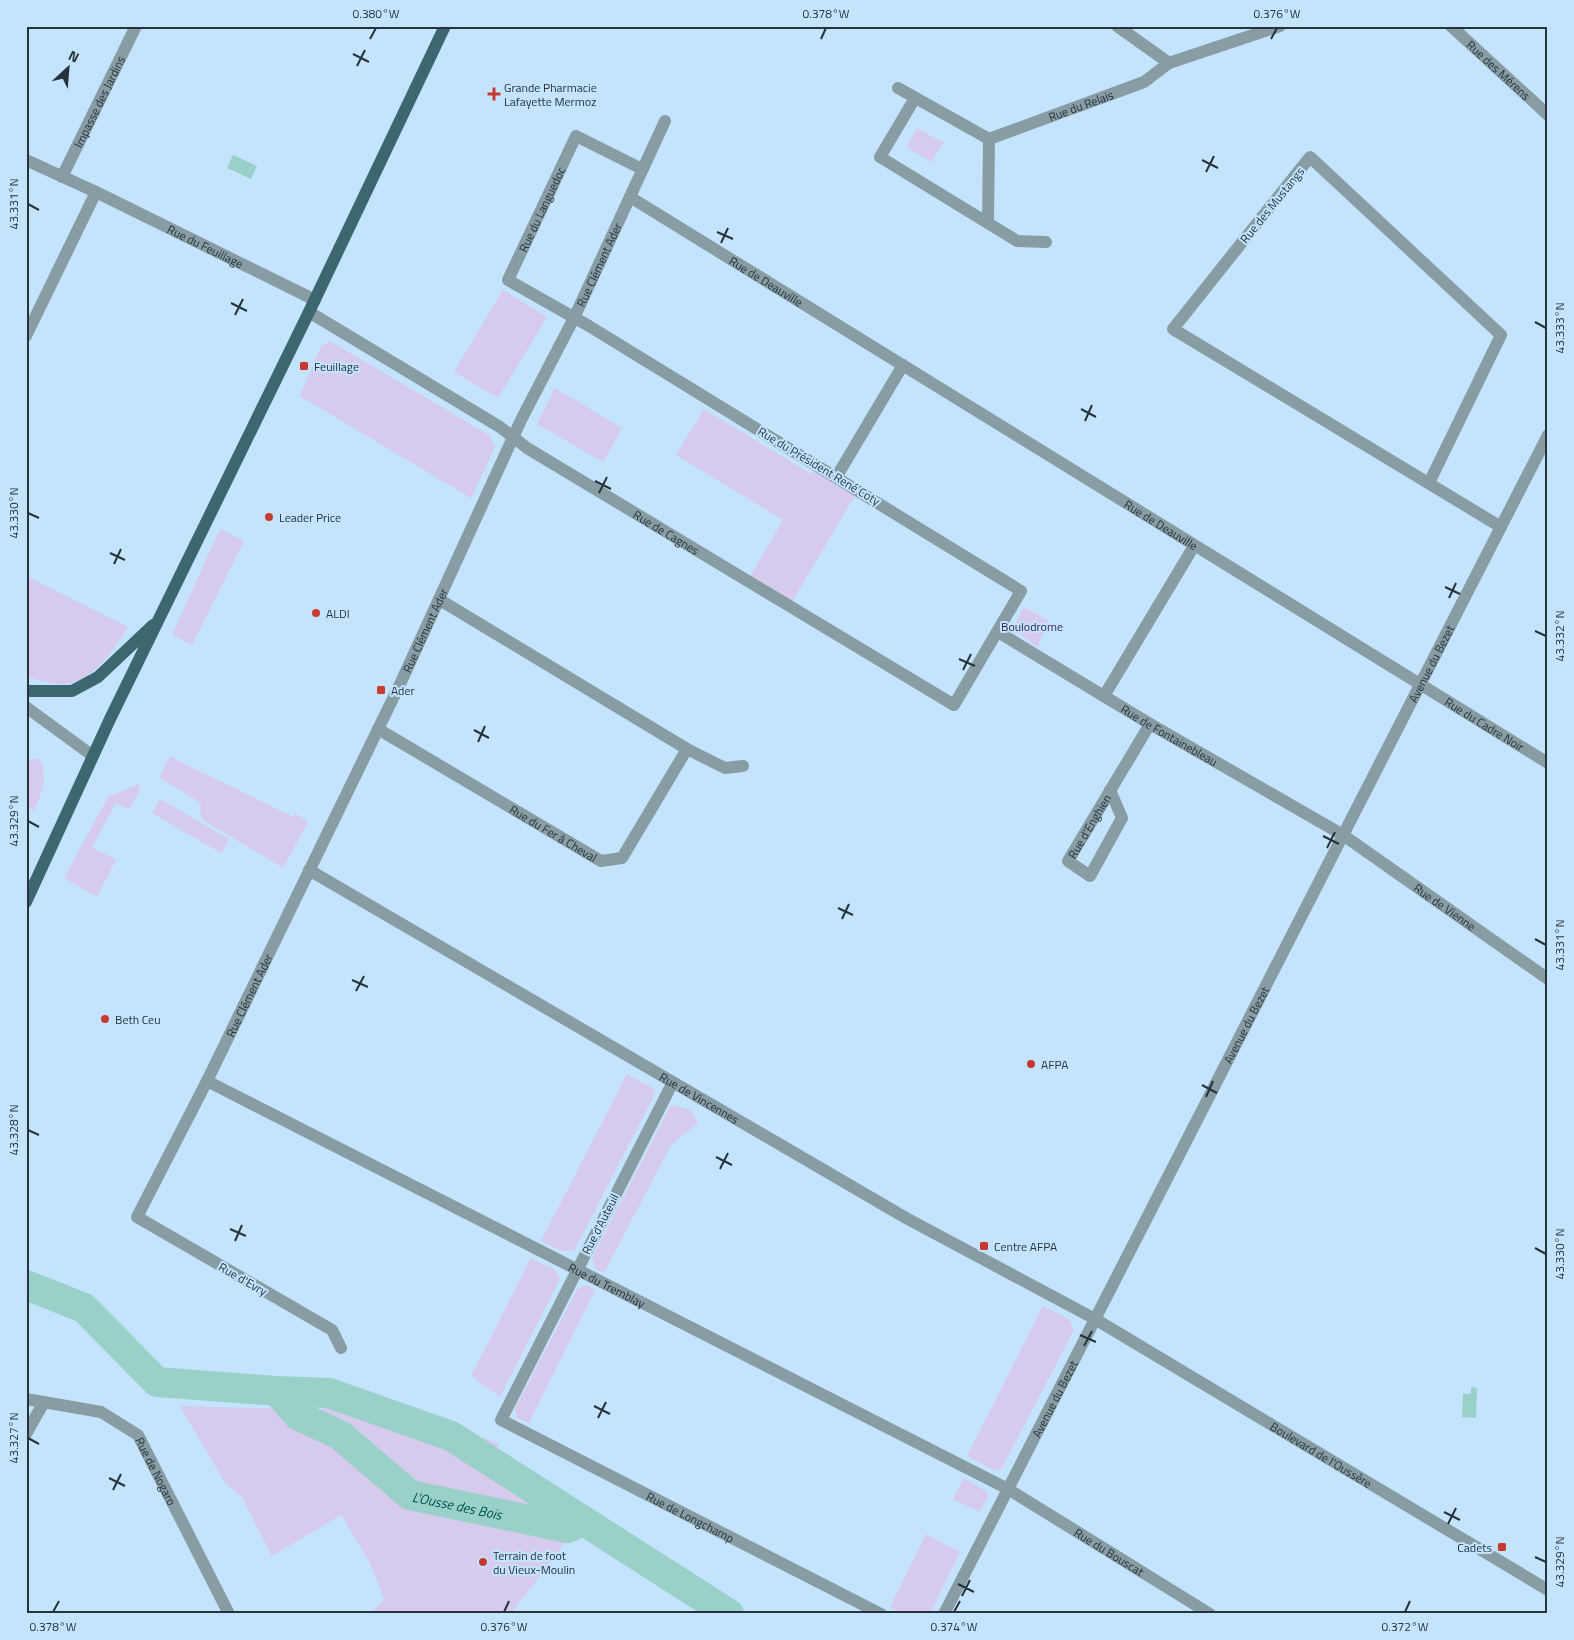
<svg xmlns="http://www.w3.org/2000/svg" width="1574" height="1640" viewBox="0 0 1574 1640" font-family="'Titillium Web',sans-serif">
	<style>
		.green { fill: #d6caed }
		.water { fill: #99d0c8 }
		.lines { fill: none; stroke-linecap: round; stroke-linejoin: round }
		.river { stroke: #99d0c8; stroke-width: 30 }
		.minor { stroke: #879da3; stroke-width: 12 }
		.major { stroke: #3c6670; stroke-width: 12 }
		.ticks { fill: none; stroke: #26333d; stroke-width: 2 }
		.poi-dot { fill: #c83a30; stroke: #c4e4fe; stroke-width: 2 }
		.labels { text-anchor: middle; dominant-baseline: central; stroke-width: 4; stroke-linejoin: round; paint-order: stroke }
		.street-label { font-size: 12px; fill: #26333d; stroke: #c4e4fe }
		.poi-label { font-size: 12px; fill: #26333d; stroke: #c4e4fe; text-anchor: start }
		.park-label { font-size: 12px; fill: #321d4e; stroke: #c4e4fe }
		.water-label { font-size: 14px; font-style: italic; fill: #02554e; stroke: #c4e4fe }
		.neatline { fill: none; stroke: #26333d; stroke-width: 2 }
		.ticks-label { font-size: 12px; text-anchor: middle; fill: #26333d }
	</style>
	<rect width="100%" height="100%" fill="#c4e4fe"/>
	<path class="green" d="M917,128L944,143L931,162L907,147Z
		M503,290L547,317L498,398L454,372Z
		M330,341L489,435L495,447L471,498L300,396L321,346Z
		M555,388L622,428L603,462L537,424Z
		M704,409L811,474L818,465L859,489L790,605L748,580L783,520L676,455Z
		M220,529L244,541L192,645L172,635Z
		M26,576L128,627C113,651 90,687 57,684C47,683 36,679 26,677Z
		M1024,607L1049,621L1037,647L1013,628Z
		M173,756L175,759L293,817L295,813L308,822L283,868L203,820L200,812L201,803L160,778L166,762Z
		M38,758C50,773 41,795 34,811L27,807V761Z
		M139,784L140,789L129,810L116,803L92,847L116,860L97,897L64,878L108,797Z
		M160,799L229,839L221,853L152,813Z
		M627,1074L653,1088L655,1092L654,1096L574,1251H562L541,1241Z
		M673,1105L691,1110L698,1123L671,1145L604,1273L596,1269L592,1258L670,1107Z
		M531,1258L556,1271L560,1279L500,1397L471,1376Z
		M587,1285L595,1290L529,1423L517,1418L515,1408L578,1288Z
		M1043,1306L1070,1320L1074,1330L1003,1466L999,1470H993L967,1456Z
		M328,1395L474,1446L484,1438L499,1444L494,1455L586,1515L511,1614H375L373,1611L384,1599L369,1561L341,1515L272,1556L242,1497L225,1483L180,1406L321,1410Z
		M964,1478L987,1492L988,1497L980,1512L953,1499Z
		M926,1534L960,1552L930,1614H903L890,1607Z"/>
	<path class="water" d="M233,155L257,166L251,179L227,168Z
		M1471,1387L1477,1388L1476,1418L1462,1417L1463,1394H1471Z"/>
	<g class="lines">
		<g class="river">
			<path d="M26,1285L84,1308L157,1382L277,1391L329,1393L451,1436L729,1614"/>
			<path id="s1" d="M277,1391L299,1416L340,1435L410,1495L568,1528L583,1521"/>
		</g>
		<g class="minor">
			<path d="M1117,26L1169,63"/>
			<path id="s2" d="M1451,26L1548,115"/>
			<path id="s3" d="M898,88L989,139L1144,82L1169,63L1280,26"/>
			<path d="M915,98L880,157L1017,241L1046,242"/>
			<path id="s4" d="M26,160L96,192L315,300"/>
			<path id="s5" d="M62,177L136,26"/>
			<path id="s6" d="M630,197L1548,763"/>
			<path d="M988,223L989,139"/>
			<path id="s7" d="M309,312L500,427L527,448L954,705L1021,591L589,326L508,280L576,136L642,169"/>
			<path d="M26,336L96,192"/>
			<path d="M837,476L903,365"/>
			<path d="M1429,483L1501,335L1310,157L1173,329L1501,527"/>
			<path id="s8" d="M998,632L1150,724L1343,835L1548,979"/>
			<path d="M1104,696L1194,546"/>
			<path d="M26,707L93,756"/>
			<path id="s9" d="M378,729L601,861L622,858L687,749L440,600"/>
			<path d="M687,749L725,768L743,766"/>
			<path id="s10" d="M1110,790L1122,818L1090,876L1068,861L1150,724"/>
			<path id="s11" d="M309,870L906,1218L1095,1319L1548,1590"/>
			<path id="s12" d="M207,1081L1008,1489L1210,1614"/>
			<path id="s13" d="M673,1082L501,1420L881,1614"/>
			<path id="s14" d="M341,1348L332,1330L137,1217L207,1081L401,682L521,420L574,318L665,121"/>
			<path id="s15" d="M26,1399L101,1412L138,1435L229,1614"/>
			<path d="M26,1434L44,1402"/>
			<path id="s16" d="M944,1614L1548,435"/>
		</g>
		<path class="major" d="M26,691H72L98,677L153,625
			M26,902L110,719L309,312L445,26"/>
	</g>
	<path class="ticks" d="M370,39L376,28M821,39L826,28M1271,39L1277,28M353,54L369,62M357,66L365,50M1202,160L1218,168M1206,172L1214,156M28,204L39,210M717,232L733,239M721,243L728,228M231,303L247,311M235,315L243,299M1535,322L1546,328M1081,409L1096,417M1085,421L1092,405M595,481L611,489M599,493L607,477M28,513L39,518M110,553L125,560M114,564L121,549M1445,587L1460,594M1449,598L1456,583M1535,631L1546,636M959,659L975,666M963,670L971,654M474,730L489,738M478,742L485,726M28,821L39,827M1323,836L1339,844M1327,848L1335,832M838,908L853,915M842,919L849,904M1535,939L1546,945M352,980L368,987M356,991L364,976M1202,1085L1217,1093M1206,1097L1213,1081M28,1130L39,1135M716,1157L732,1165M720,1169L728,1153M230,1229L246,1236M235,1241L242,1225M1535,1248L1546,1254M1080,1335L1096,1342M1084,1346L1092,1331M594,1406L610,1414M598,1418L606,1402M28,1438L39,1444M109,1478L125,1486M113,1490L121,1474M1444,1512L1460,1520M1448,1524L1456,1508M1535,1557L1546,1562M958,1584L974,1592M962,1596L970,1580M53,1612L59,1601M504,1612L509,1601M954,1612L960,1601M1405,1612L1410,1601"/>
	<g class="poi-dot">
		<path d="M491.5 86.5h5v5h5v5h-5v5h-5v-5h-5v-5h5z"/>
		<rect x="299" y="361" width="10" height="10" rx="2.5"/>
		<circle cx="269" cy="517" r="5"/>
		<circle cx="316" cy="613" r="5"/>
		<rect x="376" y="685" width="10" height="10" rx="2.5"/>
		<circle cx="105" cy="1019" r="5"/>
		<circle cx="1031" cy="1064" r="5"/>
		<rect x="979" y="1241" width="10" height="10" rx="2.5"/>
		<rect x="1497" y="1542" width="10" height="10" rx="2.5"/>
		<circle cx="483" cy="1562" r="5"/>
	</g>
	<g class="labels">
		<g class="street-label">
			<text stroke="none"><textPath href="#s2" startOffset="65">Rue des Mérens</textPath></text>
			<text stroke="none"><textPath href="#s5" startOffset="84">Impasse des Jardins</textPath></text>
			<text stroke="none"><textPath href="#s3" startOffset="202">Rue du Relais</textPath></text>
			<text transform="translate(1272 205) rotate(-51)">Rue des Mustangs</text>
			<text stroke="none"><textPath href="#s7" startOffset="1566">Rue du Languedoc</textPath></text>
			<text stroke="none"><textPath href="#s4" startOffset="199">Rue du Feuillage</textPath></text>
			<text stroke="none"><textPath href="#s14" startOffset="1304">Rue Clément Ader</textPath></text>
			<text stroke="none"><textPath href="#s6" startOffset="160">Rue de Deauville</textPath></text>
			<text transform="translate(819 466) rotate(31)">Rue du Président René Coty</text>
			<text stroke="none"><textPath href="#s6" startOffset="624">Rue de Deauville</textPath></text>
			<text stroke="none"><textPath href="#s7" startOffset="420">Rue de Cagnes</textPath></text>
			<text stroke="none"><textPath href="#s14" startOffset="899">Rue Clément Ader</textPath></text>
			<text stroke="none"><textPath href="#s16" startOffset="1068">Avenue du Bezet</textPath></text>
			<text stroke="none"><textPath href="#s6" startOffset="1004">Rue du Cadre Noir</textPath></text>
			<text stroke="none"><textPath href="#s8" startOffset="200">Rue de Fontainebleau</textPath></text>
			<text stroke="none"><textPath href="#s10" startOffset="164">Rue d'Enghien</textPath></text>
			<text stroke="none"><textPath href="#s9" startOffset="204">Rue du Fer à Cheval</textPath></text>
			<text stroke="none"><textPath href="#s8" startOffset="525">Rue de Vienne</textPath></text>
			<text stroke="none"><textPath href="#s14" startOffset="494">Rue Clément Ader</textPath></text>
			<text stroke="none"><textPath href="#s16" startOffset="662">Avenue du Bezet</textPath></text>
			<text stroke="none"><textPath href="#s11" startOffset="452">Rue de Vincennes</textPath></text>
			<text transform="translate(600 1224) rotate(-63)">Rue d'Auteuil</text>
			<text transform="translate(243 1279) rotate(30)">Rue d'Evry</text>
			<text stroke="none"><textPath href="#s12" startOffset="449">Rue du Tremblay</textPath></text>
			<text stroke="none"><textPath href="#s16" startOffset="242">Avenue du Bezet</textPath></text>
			<text stroke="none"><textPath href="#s11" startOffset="1169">Boulevard de l'Oussère</textPath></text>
			<text stroke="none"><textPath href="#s15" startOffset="160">Rue de Nogaro</textPath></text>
			<text stroke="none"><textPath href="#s13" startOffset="592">Rue de Longchamp</textPath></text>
			<text stroke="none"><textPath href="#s12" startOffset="1018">Rue du Bouscat</textPath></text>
		</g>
		<g class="poi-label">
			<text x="504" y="87">Grande Pharmacie<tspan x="504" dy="14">Lafayette Mermoz</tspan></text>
			<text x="314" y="366">Feuillage</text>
			<text x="279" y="517">Leader Price</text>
			<text x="326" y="613">ALDI</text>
			<text x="391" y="690">Ader</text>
			<text x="115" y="1019">Beth Ceu</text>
			<text x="1041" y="1064">AFPA</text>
			<text x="994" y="1246">Centre AFPA</text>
			<text x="1492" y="1547" text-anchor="end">Cadets</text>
			<text x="493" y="1555">Terrain de foot<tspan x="493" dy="14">du Vieux-Moulin</tspan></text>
		</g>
		<g class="park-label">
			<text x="1032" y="626">Boulodrome</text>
		</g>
		<g class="water-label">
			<text stroke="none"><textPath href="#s1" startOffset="219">L'Ousse des Bois</textPath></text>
		</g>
	</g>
	<rect width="1574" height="1640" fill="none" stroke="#c4e4fe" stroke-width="55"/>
	<g transform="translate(68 68) rotate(26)" stroke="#c4e4fe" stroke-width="4" paint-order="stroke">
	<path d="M0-4L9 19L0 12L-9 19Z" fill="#26333d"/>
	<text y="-8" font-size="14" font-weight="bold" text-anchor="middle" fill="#26333d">N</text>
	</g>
	<rect x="28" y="28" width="1518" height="1584" class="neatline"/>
	<g class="ticks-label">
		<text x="376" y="18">0.380°W</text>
		<text x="826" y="18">0.378°W</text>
		<text x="1277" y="18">0.376°W</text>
		<text transform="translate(14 204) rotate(-90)" y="4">43.331°N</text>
		<text transform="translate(1560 328) rotate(-90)" y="4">43.333°N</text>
		<text transform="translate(14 513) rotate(-90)" y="4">43.330°N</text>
		<text transform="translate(1560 636) rotate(-90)" y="4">43.332°N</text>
		<text transform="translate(14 821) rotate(-90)" y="4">43.329°N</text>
		<text transform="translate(1560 945) rotate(-90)" y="4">43.331°N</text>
		<text transform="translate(14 1130) rotate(-90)" y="4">43.328°N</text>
		<text transform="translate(1560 1254) rotate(-90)" y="4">43.330°N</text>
		<text transform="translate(14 1438) rotate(-90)" y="4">43.327°N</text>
		<text transform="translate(1560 1562) rotate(-90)" y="4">43.329°N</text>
		<text x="53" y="1631">0.378°W</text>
		<text x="504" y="1631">0.376°W</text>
		<text x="954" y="1631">0.374°W</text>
		<text x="1405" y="1631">0.372°W</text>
	</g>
</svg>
